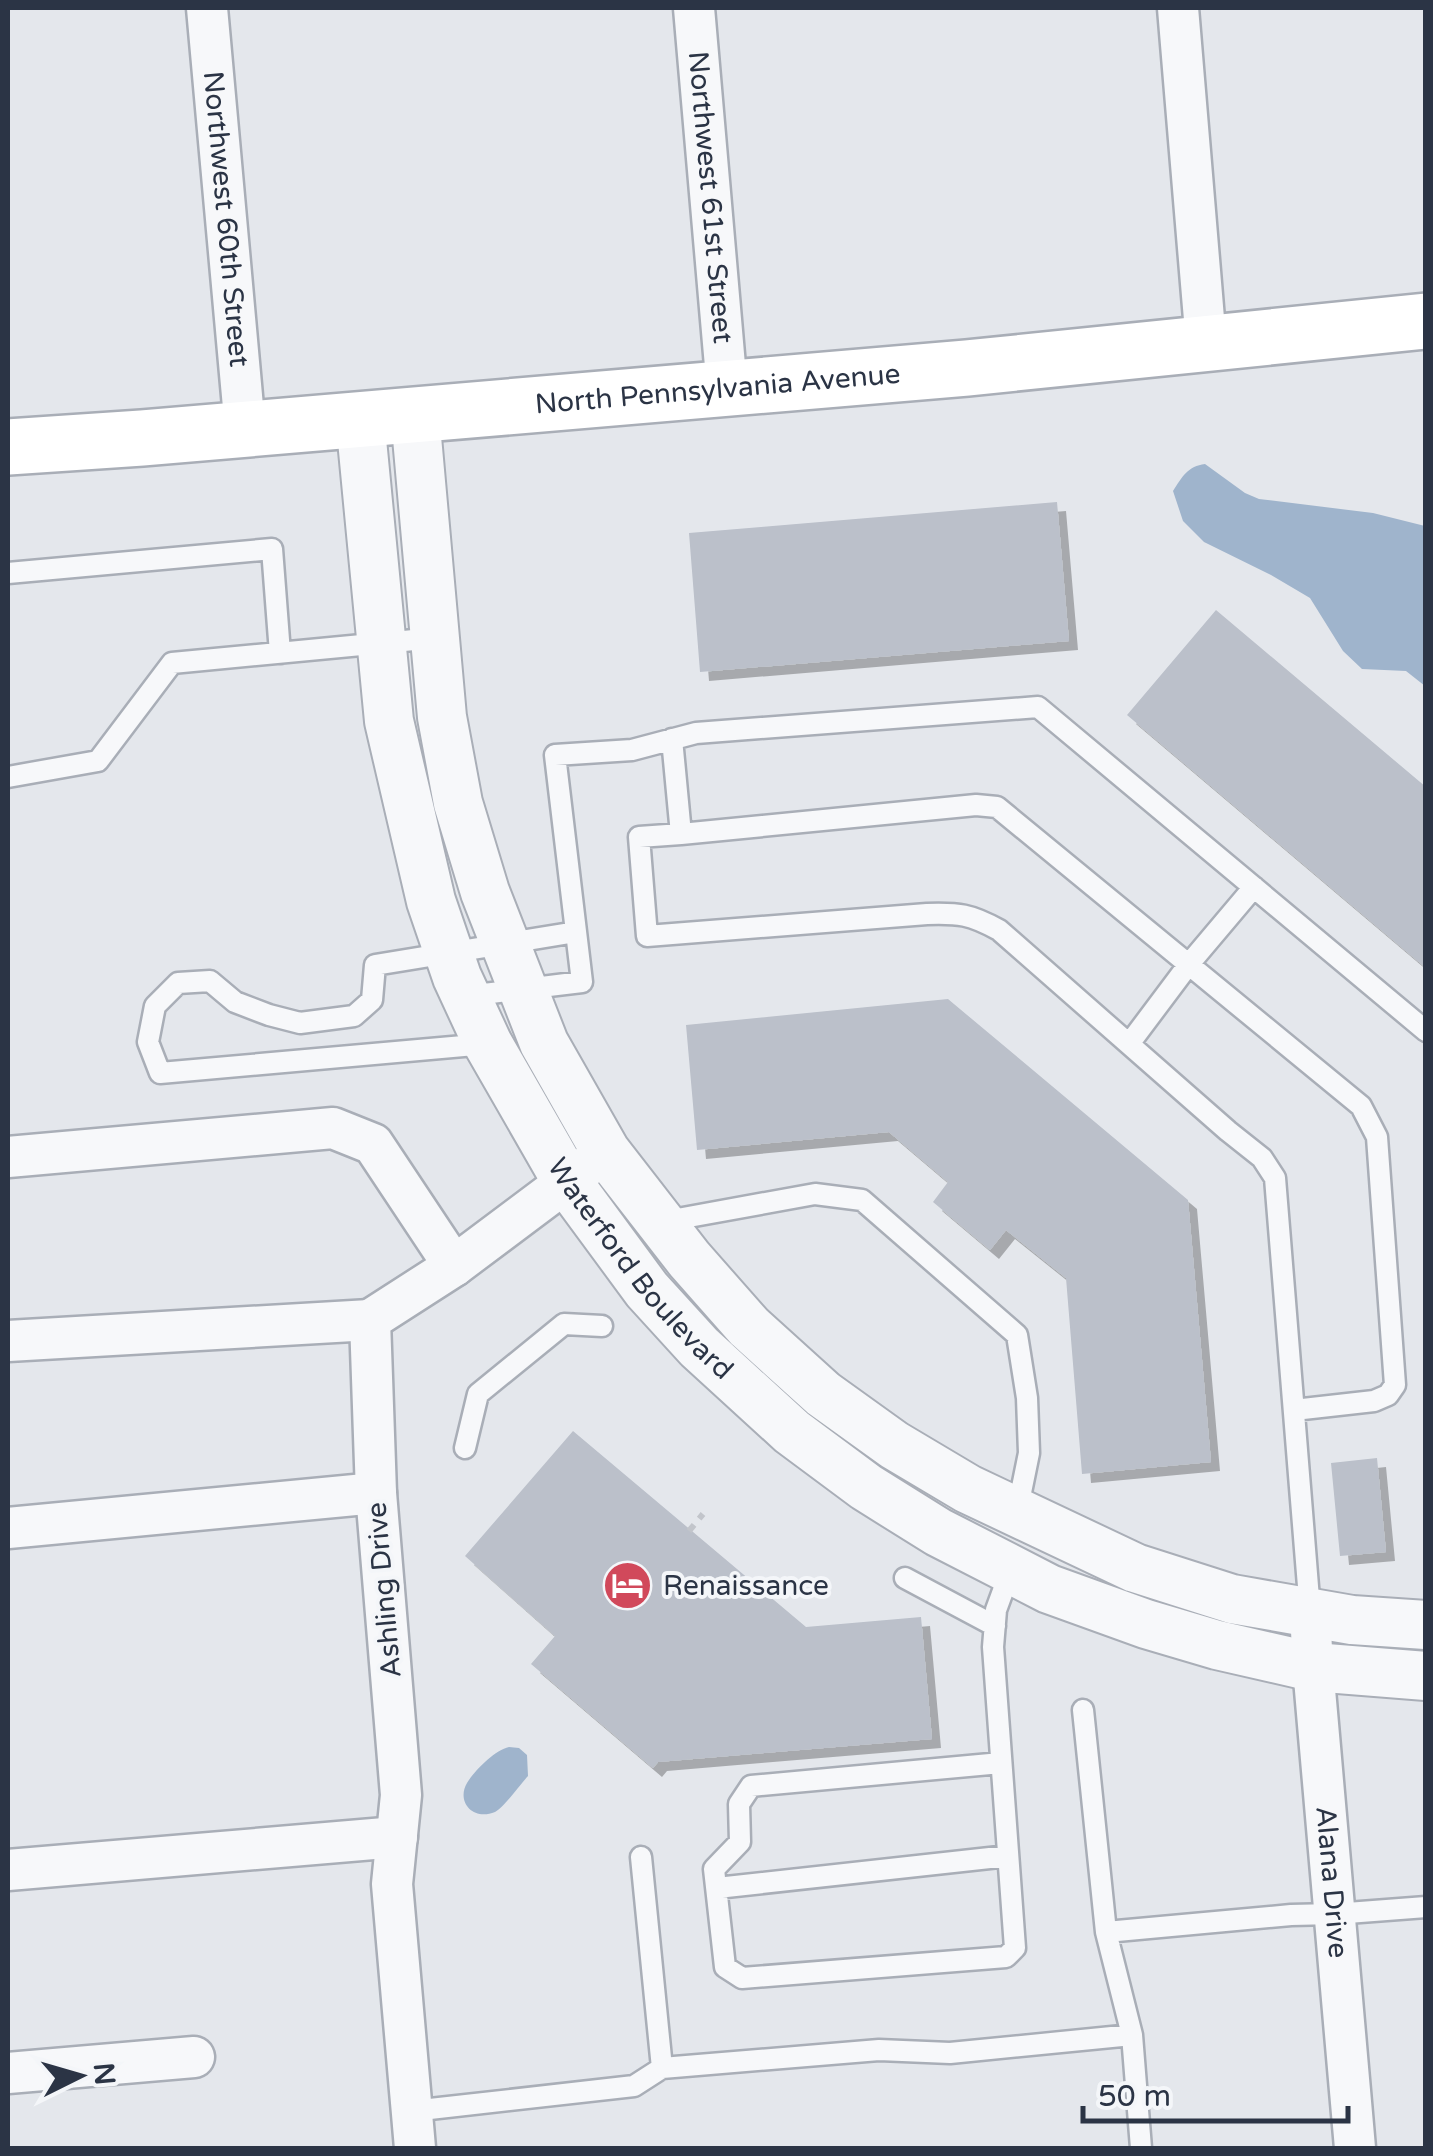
<svg xmlns="http://www.w3.org/2000/svg" width="1433" height="2156" viewBox="0 0 1433 2156" font-family="'Varela Round',sans-serif">
	<style>
		.water { fill: #9fb4cc }
		.building { fill: #bbc0ca; filter: url(#shadow) }
		.lines { fill: none; stroke-linecap: round; stroke-linejoin: round }
		.service-casing { stroke: #a9aeb7; stroke-width: 25 }
		.minor-casing { stroke: #a9aeb7; stroke-width: 45 }
		.tertiary-casing { stroke: #a9aeb7; stroke-width: 52 }
		.secondary-casing { stroke: #a9aeb7; stroke-width: 60 }
		.path { stroke: #c2c5cb; stroke-width: 6; stroke-dasharray: 8 8; stroke-linecap: butt }
		.service { stroke: #f7f8fa; stroke-width: 20 }
		.minor { stroke: #f7f8fa; stroke-width: 40 }
		.tertiary { stroke: #f7f8fa; stroke-width: 48 }
		.secondary { stroke: #fff; stroke-width: 55 }
		.labels { text-anchor: middle; dominant-baseline: central; stroke-width: 8; stroke-linejoin: round; paint-order: stroke }
		.street-label { font-size: 28px; fill: #2b3445; stroke: #f4f6f9 }
		.poi-label { font-size: 28px; fill: #2b3445; stroke: #f4f6f9; text-anchor: start }
	</style>
	<defs>
		<filter id="shadow"><feDropShadow dx="9" dy="9" stdDeviation="0" flood-color="#0004"/></filter>
	</defs>
	<rect width="100%" height="100%" fill="#e4e7ec"/>
	<path class="water" d="M1205,464L1245,493L1259,499L1373,513L1425,526V686L1406,671L1362,669L1343,651L1310,598L1271,575L1204,542L1183,521L1173,491C1182,477 1188,466 1205,464Z
		M509,1747L519,1748L527,1755L528,1776C520,1785 504,1807 495,1812C473,1821 456,1802 467,1783C475,1770 495,1750 509,1747Z"/>
	<path class="building" d="M1057,502L1069,641L700,672L689,533Z
		M1216,610L1426,787V968L1127,715Z
		M948,999L1188,1200L1211,1462L1082,1474L1066,1278L1006,1230L990,1250L933,1202L948,1182L889,1132L697,1150L686,1025Z
		M573,1431L806,1627L921,1617L932,1739L658,1762L653,1768L531,1664L555,1636L465,1556Z
		M1377,1458L1386,1552L1340,1556L1331,1463Z"/>
	<g class="lines">
		<defs>
			<path id="service" d="M8,573L272,549L280,653
				M672,739L681,834L639,837L647,936L927,914C959,913 970,914 999,930L1228,1131L1262,1158L1275,1178L1310,1611
				M8,777L98,761L172,663L435,638
				M681,834L976,805L997,807L1361,1106L1377,1137L1395,1385L1388,1395L1374,1401L1294,1410
				M467,996L582,982L555,755L632,750L696,733L1038,707L1426,1031
				M486,1044L160,1073L148,1042L155,1006L178,983L210,981L235,1002L269,1015L300,1023L354,1016L372,1000L375,965L576,932
				M1129,1044L1189,964L1254,887
				M661,1222L815,1194L862,1200L1017,1335L1027,1398L1029,1453L1017,1512
				M465,1448L478,1394L564,1324L602,1326
				M905,1578L995,1626
				M1083,1710L1106,1932L1132,2035L1141,2148
				M1001,1763L751,1786L739,1804L740,1842L714,1869L725,1967L742,1978L1006,1957L1015,1948L993,1647L996,1610L1011,1569
				M641,1857L662,2068
				M717,1888L1008,1856
				M1106,1932L1291,1915L1334,1914L1426,1907
				M412,2111L634,2086L662,2068L879,2050L950,2053L1132,2035"/>
			<g id="minor">
				<path id="s1" d="M207,8L245,429"/>
				<path id="s2" d="M694,8L727,389"/>
				<path d="M1178,8L1206,343"/>
				<path d="M8,1157L333,1128L373,1144L454,1266"/>
				<path d="M8,1341L370,1320"/>
				<path d="M8,1528L376,1493"/>
				<path id="s3" d="M1310,1613L1313,1667L1355,2148"/>
				<path d="M8,1870L397,1837"/>
				<path d="M8,2073L194,2057"/>
				<path d="M415,2148L392,1884L401,1795L376,1493L370,1320L454,1266L606,1152"/>
			</g>
			<g id="tertiary">
				<path d="M415,415L442,717L458,803L485,892L544,1043L606,1152L689,1259L749,1327L823,1394L894,1445L968,1489L1135,1568L1232,1599L1352,1620L1426,1625"/>
				<path id="s4" d="M360,419L389,721L431,901L457,977L488,1044L566,1180L647,1290L699,1347L792,1432L866,1487L938,1532L1049,1589L1146,1624L1217,1645L1313,1667L1426,1676"/>
			</g>
			<g id="secondary">
				<path id="s5" d="M8,447L142,438L967,368L1426,321"/>
			</g>
		</defs>
		<use href="#service" class="service-casing"/>
		<use href="#minor" class="minor-casing"/>
		<use href="#tertiary" class="tertiary-casing"/>
		<use href="#secondary" class="secondary-casing"/>
		<path class="path" d="M689,1531L703,1514"/>
		<use href="#service" class="service"/>
		<use href="#minor" class="minor"/>
		<use href="#tertiary" class="tertiary"/>
		<use href="#secondary" class="secondary"/>
	</g>
	<defs>
		<symbol id="hotel-disc" viewBox="-11 -11 22 22"><circle r="9.5" fill="#d1495b" stroke="#f4f6f9"/><path d="M-6-4.5h1.5V1H6V5H4.5V3h-9V5H-6ZM-4 0a1.8 1.8 0 1 1 3.6 0ZM.5 0V-2.5h3Q6-2.5 6 0Z" fill="#fff"/></symbol>
	</defs>
	<g fill-rule="evenodd">
		<use href="#hotel-disc" x="600" y="1558" width="55" height="55"/>
	</g>
	<g class="labels">
		<g class="street-label">
			<text stroke="none"><textPath href="#s2" startOffset="190">Northwest 61st Street</textPath></text>
			<text stroke="none"><textPath href="#s1" startOffset="212">Northwest 60th Street</textPath></text>
			<text stroke="none"><textPath href="#s5" startOffset="712">North Pennsylvania Avenue</textPath></text>
			<text stroke="none"><textPath href="#s4" startOffset="915">Waterford Boulevard</textPath></text>
			<text transform="translate(384 1590) rotate(-95)">Ashling Drive</text>
			<text stroke="none"><textPath href="#s3" startOffset="270">Alana Drive</textPath></text>
		</g>
		<g class="poi-label">
			<text x="663" y="1586">Renaissance</text>
		</g>
	</g>
	<rect width="1433" height="2156" fill="none" stroke="#2b3445" stroke-width="20"/>
	<g transform="translate(80 2076) rotate(85)" stroke="#f4f6f9" stroke-width="8" paint-order="stroke">
	<path d="M0-8L18 38L0 25L-18 38Z" fill="#2b3445"/>
	<text y="-15" font-size="28" font-weight="bold" text-anchor="middle" fill="#2b3445">N</text>
	</g>
	<path d="M1083 2106v15h265v-15" fill="none" stroke="#2b3445" stroke-width="5"/>
	<text x="1098" y="2106" font-size="30" fill="#2b3445" stroke="#f4f6f9" stroke-width="8" paint-order="stroke">50 m</text>
</svg>
